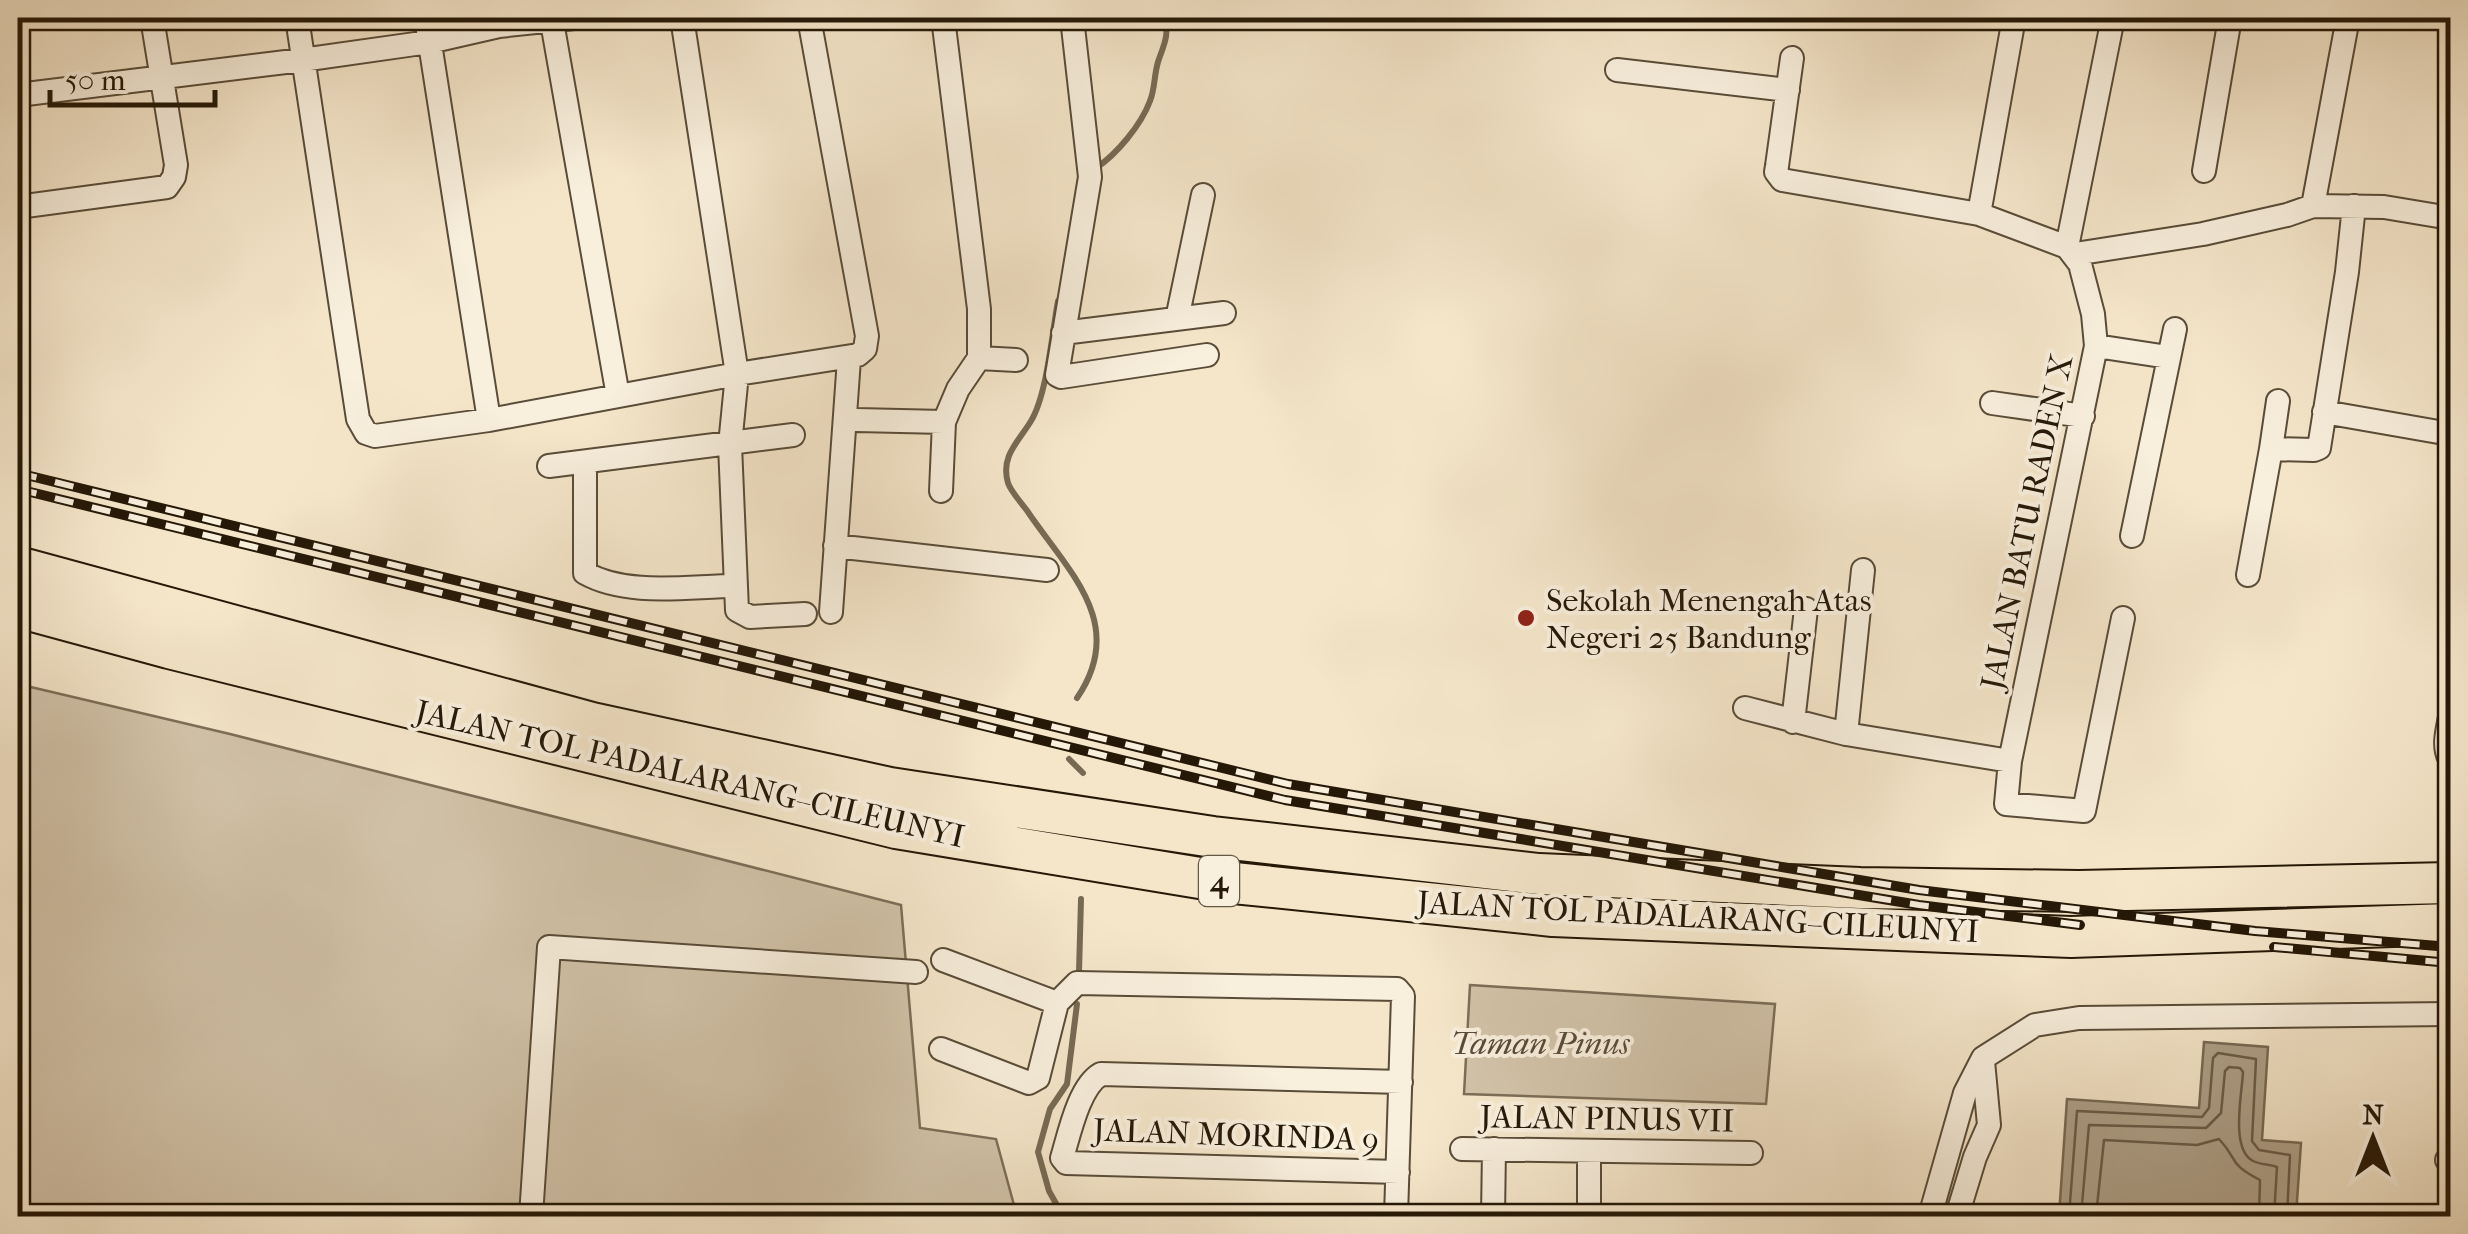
<svg xmlns="http://www.w3.org/2000/svg" width="2468" height="1234" viewBox="0 0 2468 1234" font-family="'IM FELL French Canon',serif">
	<style>
		.green { fill: #d2c3a9; stroke: #7c6e58; stroke-width: 2.5 }
		.water { fill: #aea088; stroke: #776a54; stroke-width: 2.5 }
		.lines { fill: none; stroke-linecap: round; stroke-linejoin: round }
		.shore { stroke: #6a5c48; stroke-width: 2.5 }
		.stream { stroke: #776a54; stroke-width: 6 }
		.street-casing { stroke: #594c38; stroke-width: 26 }
		.highway-casing { stroke: #251807; stroke-width: 44 }
		.street { stroke: #f8efdd; stroke-width: 22 }
		.highway { stroke: #f5e6ca; stroke-width: 40 }
		.rail-casing { stroke: #251807; stroke-width: 10 }
		.rail { stroke: #f8efdd; stroke-width: 6; stroke-dasharray: 19; stroke-linecap: butt }
		.poi-dot { fill: #8f2418; stroke: #f8efdd; stroke-width: 4 }
		.labels { text-anchor: middle; dominant-baseline: central; stroke-width: 8; stroke-linejoin: round; paint-order: stroke }
		.shield { fill: #f8efdd; stroke: #645847; stroke-width: 2.5 }
		.shield-label { font-size: 30px; font-weight: bold; fill: #251807 }
		.street-label { font-size: 32px; fill: #251807; stroke: #f8efdd }
		.poi-label { font-size: 32px; fill: #251807; stroke: #f8efdd; text-anchor: start }
		.park-label { font-size: 32px; font-style: italic; fill: #594b38; stroke: #f8efdd }
	</style>
	<rect width="100%" height="100%" fill="#f5e6ca"/>
	<filter id="stains"><feTurbulence type="fractalNoise" baseFrequency=".002" numOctaves="4"/><feColorMatrix values="0 0 0 0 .2 0 0 0 0 .09 0 0 0 0 .02 0 0 0 .5 -.17"/></filter>
	<radialGradient id="worn" r=".72"><stop offset=".6" stop-color="#630" stop-opacity="0"/><stop offset="1" stop-color="#630" stop-opacity=".3"/></radialGradient>
	<path class="green" d="M18,684L230,734L901,905L920,1128L996,1139L1017,1216H18Z
		M1470,985L1775,1004L1766,1104L1464,1094Z"/>
	<path class="water" d="M2204,1042L2268,1047L2262,1140L2301,1143L2296,1216H2059L2067,1099L2199,1108Z"/>
	<g class="lines">
		<path class="shore" d="M2069,1216L2077,1111L2202,1117L2209,1108L2213,1058L2218,1053L2256,1059L2252,1141L2259,1150L2290,1155L2287,1216
			M2081,1216L2089,1125L2206,1128L2221,1113L2225,1071L2229,1067L2240,1068L2243,1072C2242,1094 2230,1149 2253,1161C2261,1165 2269,1164 2277,1167L2274,1216
			M2096,1216L2104,1140L2197,1145L2219,1139C2239,1160 2227,1163 2260,1180L2259,1216"/>
		<path class="stream" d="M1096,168C1117,154 1141,125 1150,101C1155,89 1154,75 1158,62C1164,44 1169,37 1165,18
			M1058,301C1052,333 1047,395 1031,421C1019,441 1000,456 1008,483C1012,494 1024,505 1030,515C1071,574 1127,625 1077,698
			M1069,759L1083,773
			M1079,972L1081,899
			M1063,1216L1049,1191L1038,1152L1050,1109L1067,1084L1077,1004"/>
		<defs>
			<path id="street" d="M297,18L358,419L366,433L375,436L489,420L737,374L858,355L865,349L867,336L809,18
				M426,18L489,420
				M682,18L737,374L730,445L737,610L750,617L805,614
				M1072,18L1090,177L1057,375L1061,377L1207,355
				M552,22L618,396
				M1792,58L1777,166L1776,172L1782,180L1979,214L2067,247L2080,264L2093,314L2096,346L2010,761L2006,804L2084,811L2123,618
				M1617,70L1788,90
				M18,95L302,60L429,42L499,26L574,18
				M2204,171L2230,18
				M2313,206L2348,18
				M18,207L167,187L174,177L176,165L152,18
				M1979,214L2014,18
				M2067,247L2113,18
				M2075,254L2203,234L2287,215L2313,206L2384,207L2450,218
				M1177,319L1203,195
				M1063,333L1224,313
				M2096,346L2168,357
				M979,358L1016,360
				M1992,403L2083,416
				M2324,412L2450,434
				M857,420L944,422L958,389L979,358V309L943,18
				M2271,449L2278,401
				M585,462V573C628,597 689,586 736,586
				M549,466L793,435
				M941,491L944,422
				M2132,536L2175,329
				M835,546L1047,570
				M2248,575L2271,449L2314,450L2319,448L2347,272L2354,206
				M831,612L849,359
				M1745,708L1846,734L2010,761
				M2450,717C2447,733 2443,746 2450,760
				M1793,722L1806,609
				M1846,734L1863,570
				M1057,1003L1077,983L1397,989L1403,996L1396,1216
				M941,1049L1029,1083L1038,1078L1057,1003L943,960
				M1462,1149L1751,1153
				M1589,1151V1216
				M2447,1160H2450
				M1398,1172L1066,1163L1062,1158C1069,1135 1079,1086 1101,1074L1401,1082
				M531,1216L549,947L916,972
				M1493,1216L1494,1149
				M1930,1216L1965,1093L1983,1058L2035,1025L2079,1018L2450,1014
				M1957,1216L1975,1157L1989,1125L1983,1061"/>
			<path id="highway" d="M18,567L592,723L890,788L1213,837L1539,874L1860,888L2079,891L2450,883
				M18,607L169,648L896,828L1224,882L1553,916L2071,937L2450,924"/>
		</defs>
		<use href="#street" class="street-casing"/>
		<use href="#highway" class="highway-casing"/>
		<use href="#street" class="street"/>
		<use href="#highway" class="highway"/>
		<defs>
			<path id="rail" d="M18,473L1288,784L1919,890L2255,931L2450,947
				M18,489L1285,800L1919,905L2080,925
				M2274,947L2450,963"/>
		</defs>
		<use href="#rail" class="rail-casing"/>
		<use href="#rail" class="rail"/>
	</g>
	<circle class="poi-dot" cx="1526" cy="618" r="10"/>
	<g class="labels">
		<rect class="shield" x="1199" y="856" width="40" height="50" rx="8"/>
		<g class="shield-label">
			<text x="1219" y="881">4</text>
		</g>
		<g class="street-label">
			<text transform="translate(2027 522) rotate(-78)">JALAN BATU RADEN X</text>
			<text transform="translate(690 774) rotate(13)">JALAN TOL PADALARANG–CILEUNYI</text>
			<text transform="translate(1698 917) rotate(3)">JALAN TOL PADALARANG–CILEUNYI</text>
			<text transform="translate(1607 1119) rotate(1)">JALAN PINUS VII</text>
			<text transform="translate(1236 1135) rotate(2)">JALAN MORINDA 9</text>
		</g>
		<g class="poi-label">
			<text x="1546" y="600">Sekolah Menengah Atas<tspan x="1546" dy="37">Negeri 25 Bandung</tspan></text>
		</g>
		<g class="park-label">
			<text x="1540" y="1043">Taman Pinus</text>
		</g>
	</g>
	<rect width="2468" height="1234" fill="none" stroke="#f5e6ca" stroke-width="60"/>
	<rect x="20" y="20" width="2428" height="1194" fill="none" stroke="#251807" stroke-width="5"/>
	<rect x="30" y="30" width="2408" height="1174" fill="none" stroke="#251807" stroke-width="2.5"/>
	<g transform="translate(2373 1139)" stroke="#f8efdd" stroke-width="8" paint-order="stroke">
	<path d="M0-8L18 38L0 25L-18 38Z" fill="#251807"/>
	<text y="-15" font-size="28" font-weight="bold" text-anchor="middle" fill="#251807">N</text>
	</g>
	<path d="M50 90v15h165v-15" fill="none" stroke="#251807" stroke-width="5"/>
	<text x="65" y="90" font-size="30" fill="#251807" stroke="#f8efdd" stroke-width="8" paint-order="stroke">50 m</text>
	<rect width="100%" height="100%" filter="url(#stains)"/>
	<rect width="100%" height="100%" fill="url(#worn)"/>
</svg>
